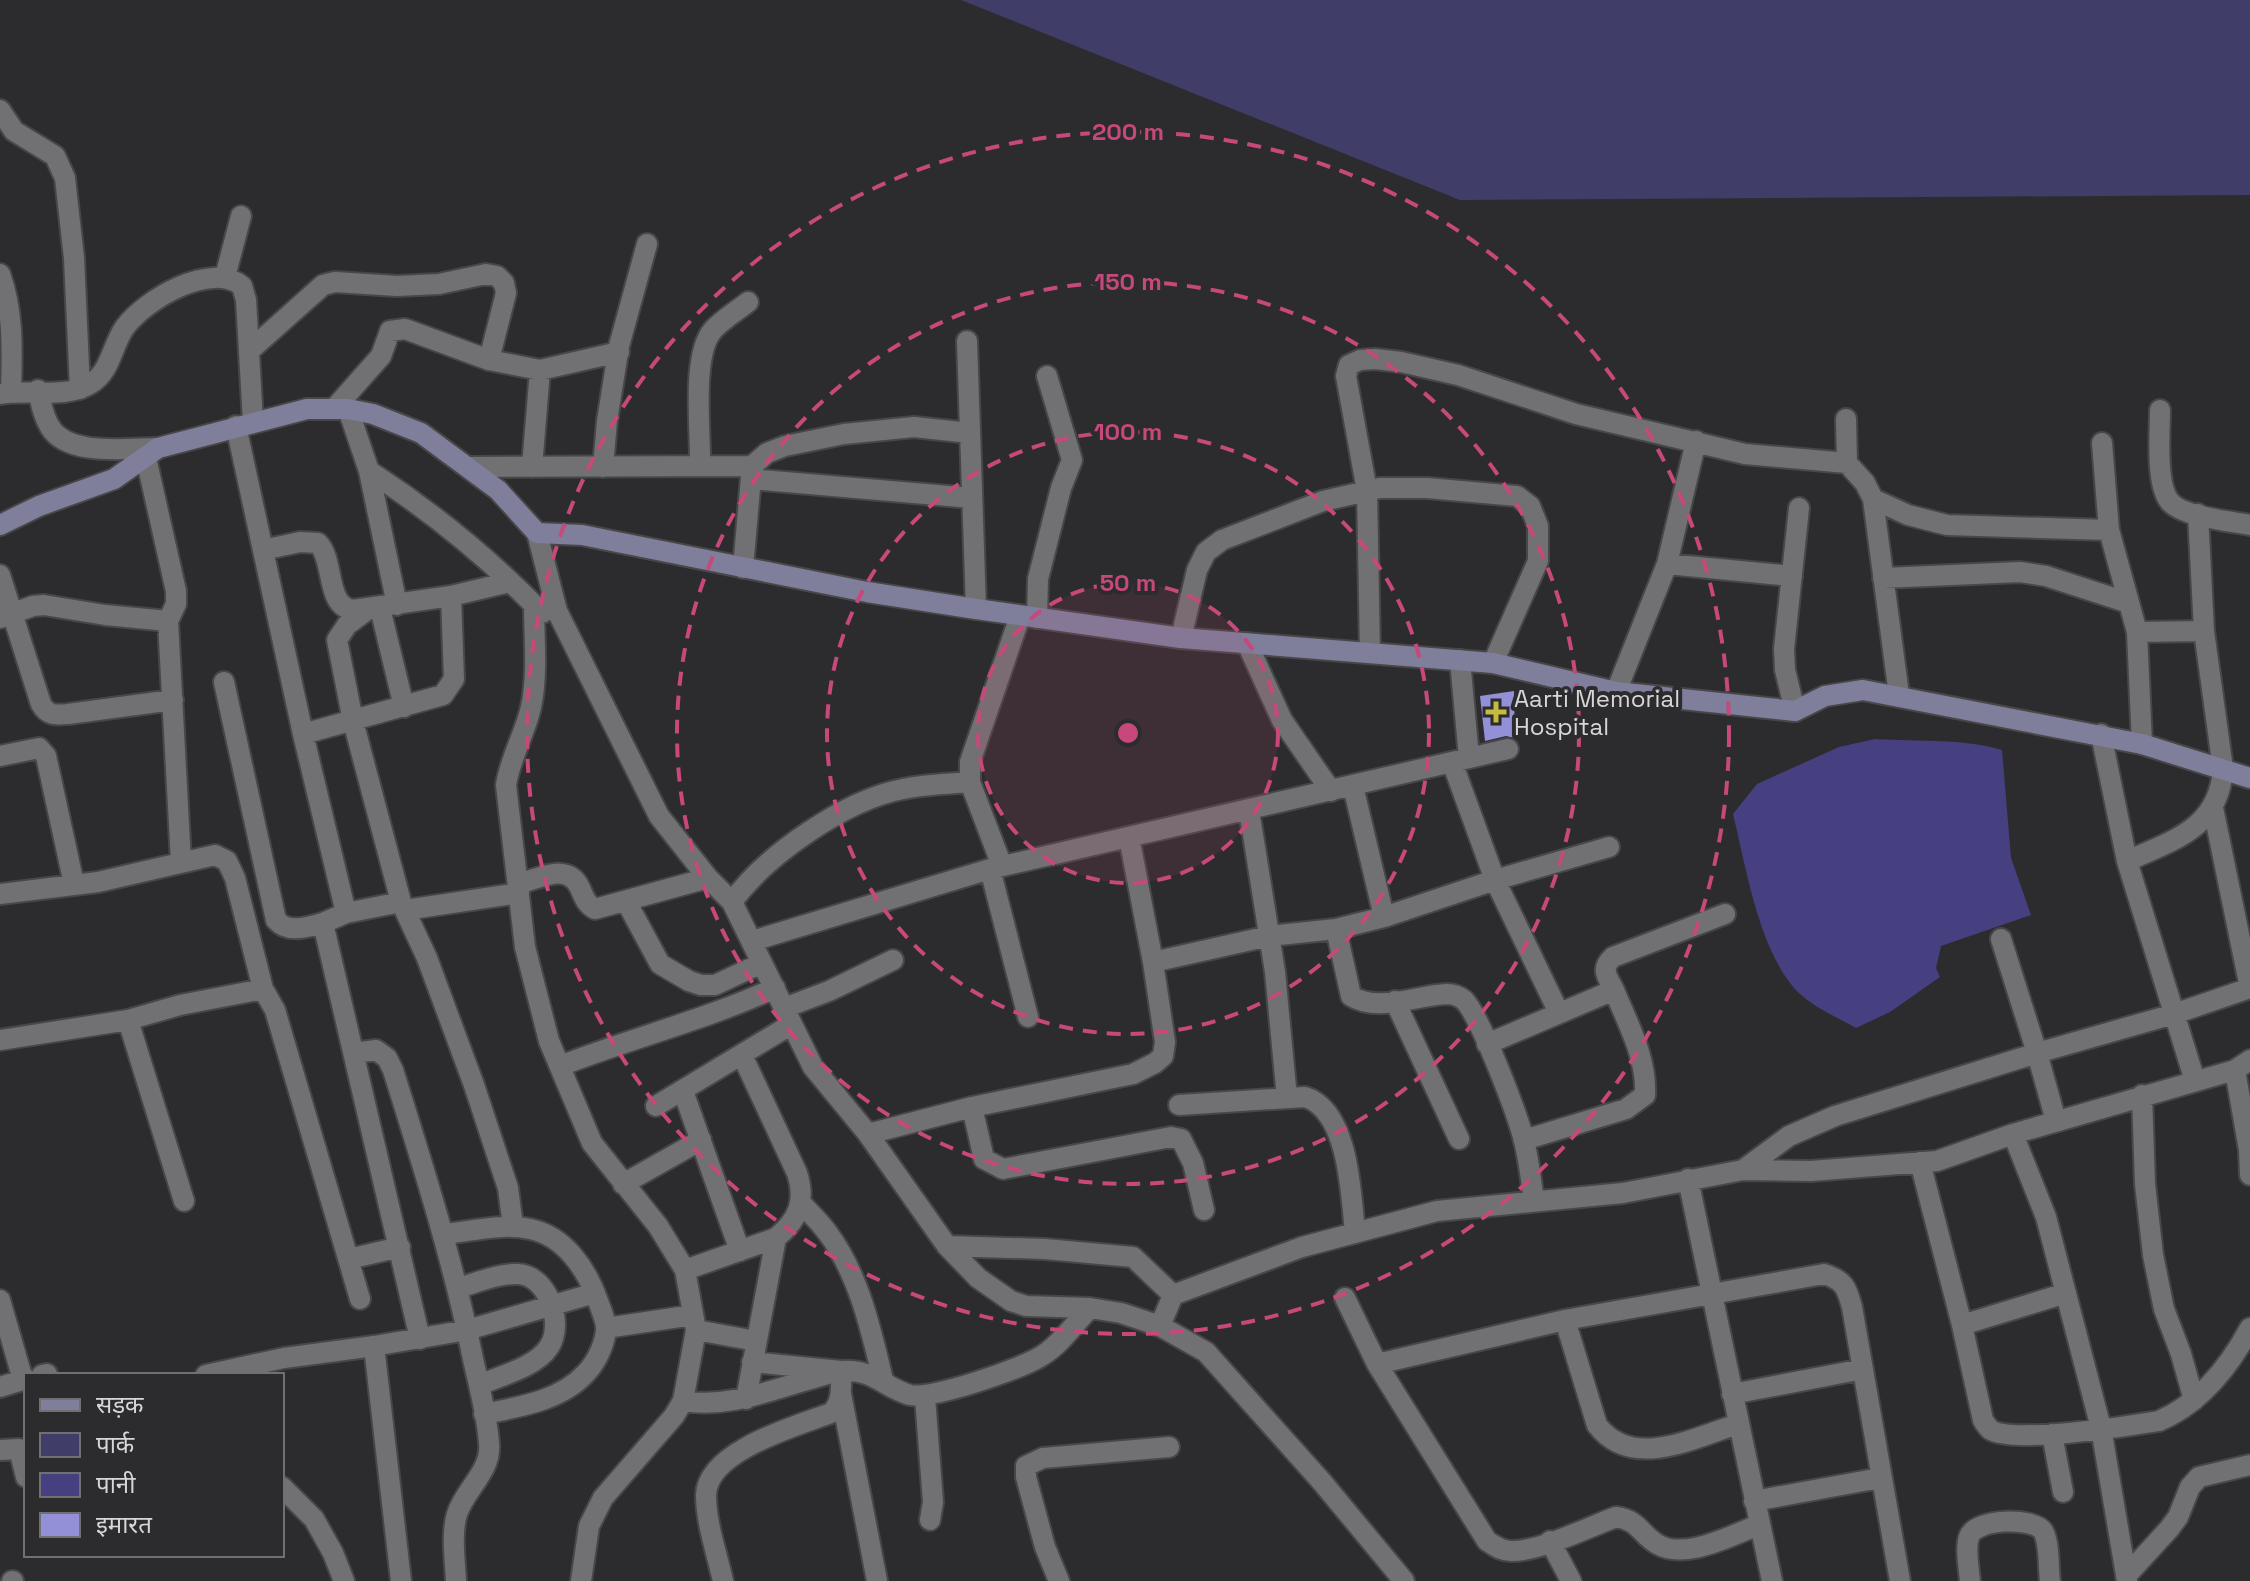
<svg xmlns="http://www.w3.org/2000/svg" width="2250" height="1581" viewBox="0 0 2250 1581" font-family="'Space Grotesk','Noto Sans Devanagari',sans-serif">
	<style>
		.green { fill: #403d69 }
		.water { fill: #464080 }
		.building { fill: #9390d7 }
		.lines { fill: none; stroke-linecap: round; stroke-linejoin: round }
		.street-casing { stroke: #474749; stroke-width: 24 }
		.secondary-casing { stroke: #474749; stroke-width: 24 }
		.street { stroke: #717174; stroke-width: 20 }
		.secondary { stroke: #7f7e9b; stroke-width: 20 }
		.ring { fill: none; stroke: #c7487a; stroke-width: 4; stroke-dasharray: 14 10 }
		.poi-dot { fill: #c5bc3d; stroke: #2c2c2e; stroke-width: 3 }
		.labels { text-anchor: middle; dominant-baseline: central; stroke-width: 8; stroke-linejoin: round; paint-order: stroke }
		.poi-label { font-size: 24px; fill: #d7d7d9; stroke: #2c2c2e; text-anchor: start }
		.centre { fill: #c7487a; stroke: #2c2c2e; stroke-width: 4 }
		.ring-label { font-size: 24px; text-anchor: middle; font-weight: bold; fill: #c7487a; stroke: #2c2c2e; stroke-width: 8; stroke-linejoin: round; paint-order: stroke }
	</style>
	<rect width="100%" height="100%" fill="#2c2c2e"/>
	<path class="green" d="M961,0H2250V195L1460,200Z"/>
	<path class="water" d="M1875,739C1918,742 1962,738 2002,750L2011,858L2031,915L1941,946L1936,968L1940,977L1890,1012L1856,1028C1835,1016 1805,1004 1790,983C1757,939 1746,867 1733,814L1757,784L1839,747Z"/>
	<path class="building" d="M1514,691L1515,738L1506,736L1485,741L1480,696Z"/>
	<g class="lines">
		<defs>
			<path id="street" d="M0,110L14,131L55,156L65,178L74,258L80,389
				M0,274C14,313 12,351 11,392
				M225,277L241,216
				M967,341L976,609
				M249,351L323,285L335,282L397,286L439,284L486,274L497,276L504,283L506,293L489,360
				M38,390C41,403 43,416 50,427C68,457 128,448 158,448
				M0,394C29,389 65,399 90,384C111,372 112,345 125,327C146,299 211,261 242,286L246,300L253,422
				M334,409L381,356L390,331L405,329L489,360L540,370L619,352
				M348,409L369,471L397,605
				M2160,410C2160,432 2155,487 2171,503C2185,517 2230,521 2250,525
				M1846,419L1847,463L1865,483L1873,499L1899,695
				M236,426L303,734L346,913
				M2102,443L2109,530L2137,632L2142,744
				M146,458L176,591V604L168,621L181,862
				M700,466C701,432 691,355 713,330C723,319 737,311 748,302
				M752,466L767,453L785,446L844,434L914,427L970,433
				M468,467L752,466L743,568
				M532,467L540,370
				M603,467L607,421L619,346L647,244
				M369,471C434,513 488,557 542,613
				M751,479L972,498
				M1873,499L1908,515L1947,525L2109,530
				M537,533L557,611L659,816L708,878L732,902L813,1067L868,1134L947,1246L978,1278L1011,1301L1026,1306L1090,1308L1121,1313L1160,1326L1206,1352L1322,1482L1404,1581
				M263,550L300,542L318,543C335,560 325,606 353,610L451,596L510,582
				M1667,564L1792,576
				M0,575L41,704C48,716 55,715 68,714L173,700
				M1883,578L2020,572L2046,576L2129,603
				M534,605C534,638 538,674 531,707C525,734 510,758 506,785L525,947L549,1041L592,1143L658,1226L685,1270L696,1330L683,1401L674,1416L603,1498L589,1526L581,1581
				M380,608L404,707
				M367,610L347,625L337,640L353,721L401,902L427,958L474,1085L508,1188L513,1226
				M0,618L33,606L44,605L105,615L168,621
				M1037,618L1038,579L1061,488L1072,460L1047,376
				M2137,632L2204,631
				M1181,638L1197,570L1206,552L1222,540L1323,501L1380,488H1427L1517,496L1530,506L1538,526V561L1493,663
				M1247,643L1282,720L1331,791
				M1370,653L1367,491L1346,376L1349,365L1360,360L1375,359L1401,362L1458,375L1576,414L1745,454L1847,463
				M1460,660L1469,758
				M224,682L276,920C288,934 307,927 323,923
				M1616,692L1667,564L1696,441
				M1795,711L1785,670L1784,649L1799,508
				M303,734L443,695L454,679L451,596
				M2101,734L2127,861L2195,1081
				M0,756L39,748L46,756L74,884
				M1452,762L1495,880L1559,1013
				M1353,786L1384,917
				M1249,810L1275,972L1287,1098
				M2127,861C2174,840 2219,828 2223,769L2204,631L2198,514
				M1002,866L970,782V762L1020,616
				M990,869L1028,1017
				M518,884C541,878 568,862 580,888C584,897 586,904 595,909L708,878
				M0,894L98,882L215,855L227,861L235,878L263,989
				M626,901L660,964L689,981L701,985H715L762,963
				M401,902L346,913L323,923L420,1339
				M732,902C766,855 845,800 903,789C925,784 948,784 970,782
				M405,910L519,893
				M1336,929L1351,996C1378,1013 1417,995 1447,994C1454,994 1459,996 1464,1000C1480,1016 1518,1115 1524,1141C1529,1160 1531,1181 1534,1201
				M2001,939L2037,1053L2056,1121
				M752,941L990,869L1508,749
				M1153,962L1269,936L1336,929L1384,917L1495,880L1609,847
				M1395,1001L1459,1139
				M784,1008L829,991L893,960
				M128,1020L184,1201
				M0,1040L128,1020L180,1005L263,989L275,1010L360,1299
				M1487,1044L1614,990C1607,976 1600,969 1613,957L1725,914
				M354,1053L376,1050L387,1058L393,1070C423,1166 453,1260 473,1359C479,1386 487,1415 489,1443C492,1471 465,1489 457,1514C451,1534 455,1560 456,1581
				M560,1066C631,1038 705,1020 775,988
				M2235,1070L2249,1150L2250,1175
				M683,1091L740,1251
				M2142,1095L2145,1184L2153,1255L2164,1309L2181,1354L2194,1400
				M1179,1105L1305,1097C1349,1111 1351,1194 1355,1233
				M656,1106L792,1024
				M972,1107L984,1159L1003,1169L1171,1137L1181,1139L1193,1163L1204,1210
				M868,1134L972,1107L1133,1074L1155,1063L1163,1056L1165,1042L1153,962L1129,837
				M2013,1134L2046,1217L2101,1428L2127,1581
				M1524,1140L1626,1109L1645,1095C1647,1058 1628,1024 1614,990
				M1920,1162L1962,1325L1983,1420C1984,1422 1989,1429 1991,1430C2012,1444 2130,1426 2159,1421C2201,1403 2229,1367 2250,1328
				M1743,1170L1789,1136L1835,1116L2037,1053L2174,1014L2250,988L2213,808
				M1688,1179L1772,1581
				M623,1184L701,1140
				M801,1203C810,1213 819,1221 827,1232C859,1274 871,1330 883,1380
				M445,1234C472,1231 503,1223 530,1229C565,1236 587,1270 598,1301C601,1310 607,1322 606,1331C604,1346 596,1363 585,1374C560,1401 518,1407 484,1414
				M947,1246L1045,1249L1133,1257L1173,1295
				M349,1259L400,1247
				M685,1270L776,1238C799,1219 806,1201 797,1173L742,1055
				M458,1288C476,1283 499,1273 518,1274C547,1275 565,1323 549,1347C536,1367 500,1376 479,1385
				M1345,1298L1377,1364L1487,1541C1495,1546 1501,1551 1511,1551C1538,1552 1589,1527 1616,1517C1639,1520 1640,1534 1657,1544C1685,1561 1731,1535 1759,1525
				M0,1300L23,1380
				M1565,1320L1597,1425C1632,1471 1693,1438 1738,1424
				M1962,1325L2066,1293
				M1160,1326L1173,1295L1302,1247L1437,1211L1623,1193L1743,1170L1811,1171L1937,1161L2013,1134L2235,1070L2250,1060
				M606,1328L693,1315
				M696,1330L756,1341
				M374,1346L401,1581
				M1377,1364L1565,1320L1824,1274C1844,1280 1847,1288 1852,1307L1900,1581
				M42,1375L47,1374
				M206,1375L284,1358L374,1346L467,1330L595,1293
				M0,1387L26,1379
				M841,1394L877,1581
				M1732,1394L1863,1369
				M925,1397L933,1502L930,1520
				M746,1399L776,1238
				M683,1401C727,1408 765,1392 807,1380C819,1377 831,1372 843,1371C873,1369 885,1388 910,1395C931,1400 1024,1368 1043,1355C1061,1344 1075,1323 1090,1308
				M2052,1434L2063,1492
				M0,1450L19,1449L26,1477
				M282,1487L314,1519L333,1553L344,1581
				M1754,1501L1880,1478
				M1550,1541L1571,1581
				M2126,1576L2169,1529L2178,1517L2190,1487L2199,1477L2250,1465
				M12,1581H13
				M723,1581C717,1554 706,1523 706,1495C707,1451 796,1426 831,1413C843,1403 841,1385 841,1371L752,1362
				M1059,1581L1045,1547L1026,1477V1466L1043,1458L1169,1447
				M1970,1581C1969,1569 1965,1548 1969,1537C1975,1518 2033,1517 2043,1531C2050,1543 2048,1567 2050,1581"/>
			<path id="secondary" d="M0,525L39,506L114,479L158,448L307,409H348L373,414L421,433L498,490L537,533L582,535L867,592L976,609L1181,638L1493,663L1616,692L1795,711L1825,696L1863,690L2142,744L2250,778"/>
		</defs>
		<use href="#street" class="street-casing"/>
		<use href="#secondary" class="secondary-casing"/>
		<use href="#street" class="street"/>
		<use href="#secondary" class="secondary"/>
	</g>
	<circle cx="1128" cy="733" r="150" fill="#c7487a" fill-opacity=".12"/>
	<g class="ring">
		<circle cx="1128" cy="733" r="150"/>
		<circle cx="1128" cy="733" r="301"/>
		<circle cx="1128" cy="733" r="451"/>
		<circle cx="1128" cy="733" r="601"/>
	</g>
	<path class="poi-dot" d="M1492 700h8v8h8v8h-8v8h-8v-8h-8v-8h8z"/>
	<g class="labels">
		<g class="poi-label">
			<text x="1514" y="698">Aarti Memorial<tspan x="1514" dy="28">Hospital</tspan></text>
		</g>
	</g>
	<circle cx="1128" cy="733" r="12" class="centre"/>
	<g class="ring-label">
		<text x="1128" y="140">200 m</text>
		<text x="1128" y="290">150 m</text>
		<text x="1128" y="440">100 m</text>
		<text x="1128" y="591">50 m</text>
	</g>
	<rect x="24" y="1373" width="260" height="184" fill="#2c2c2e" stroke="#707072" stroke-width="2"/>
	<rect x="40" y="1399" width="40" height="12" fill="#7f7e9b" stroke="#707072" stroke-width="2"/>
	<text x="96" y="1413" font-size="24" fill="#d7d7d9">सड़क</text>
	<rect x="40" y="1433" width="40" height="24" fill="#403d69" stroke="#707072" stroke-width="2"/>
	<text x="96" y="1453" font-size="24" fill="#d7d7d9">पार्क</text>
	<rect x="40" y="1473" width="40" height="24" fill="#464080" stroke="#707072" stroke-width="2"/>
	<text x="96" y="1493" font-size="24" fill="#d7d7d9">पानी</text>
	<rect x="40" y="1513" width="40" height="24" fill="#9390d7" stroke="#707072" stroke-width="2"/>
	<text x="96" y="1533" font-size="24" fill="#d7d7d9">इमारत</text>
</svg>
